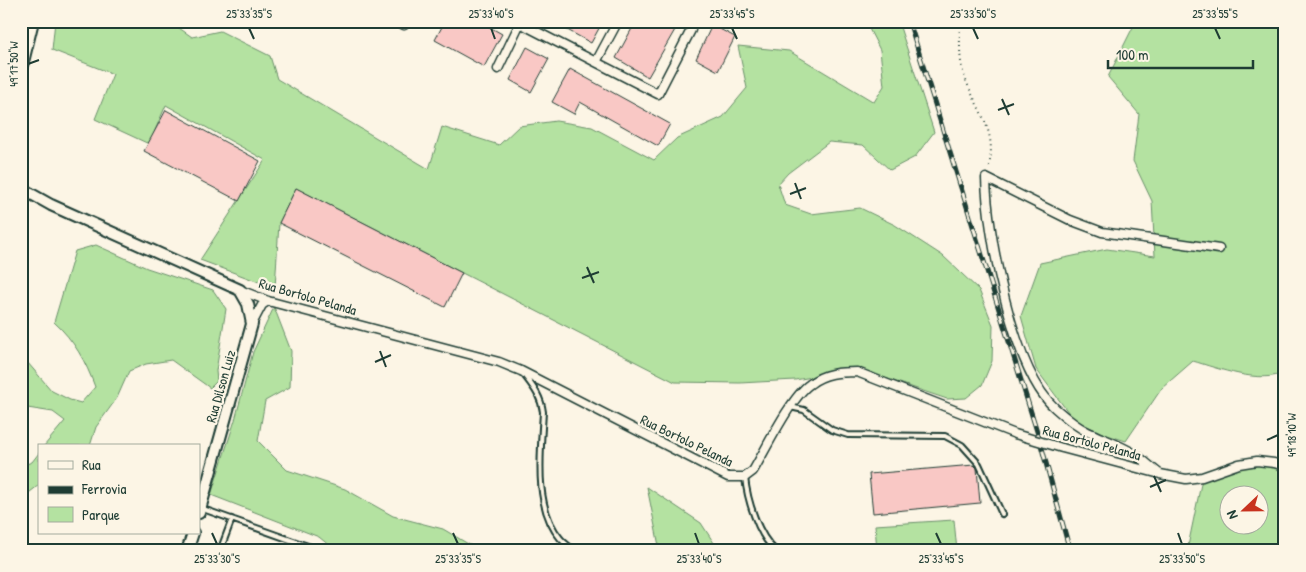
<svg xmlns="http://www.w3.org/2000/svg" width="1306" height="572" viewBox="0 0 1306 572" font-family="'Patrick Hand',sans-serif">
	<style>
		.green { fill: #b4e2a1; stroke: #6a906a; fill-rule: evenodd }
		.building { fill: #f9c8c5; stroke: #1f3d34 }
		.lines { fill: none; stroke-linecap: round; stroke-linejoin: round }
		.service-casing { stroke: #1f3d34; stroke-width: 8 }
		.minor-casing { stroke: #1f3d34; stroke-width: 11 }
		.tertiary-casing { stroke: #1f3d34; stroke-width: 14 }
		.path { stroke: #1f3d34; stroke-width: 2; stroke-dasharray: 1 4; stroke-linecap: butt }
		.service { stroke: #fcf5e5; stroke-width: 4 }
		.minor { stroke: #fcf5e5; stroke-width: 8 }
		.tertiary { stroke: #fcf5e5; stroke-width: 10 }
		.rail-casing { stroke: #1f3d34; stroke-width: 5 }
		.rail { stroke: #fcf5e5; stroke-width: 3; stroke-dasharray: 9; stroke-linecap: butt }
		.minor-bridge-casing { stroke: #1f3d34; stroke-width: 11; stroke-linecap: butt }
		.minor-bridge { stroke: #fcf5e5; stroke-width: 8 }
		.ticks { fill: none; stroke: #1f3d34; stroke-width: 2 }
		.labels { text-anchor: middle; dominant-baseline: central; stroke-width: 4.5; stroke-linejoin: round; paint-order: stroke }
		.street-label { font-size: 14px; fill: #1f3d34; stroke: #fcf5e5 }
		.neatline { fill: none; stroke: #1f3d34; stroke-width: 2 }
		.ticks-label { font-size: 12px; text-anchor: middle; fill: #1f3d34 }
	</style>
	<rect width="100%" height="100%" fill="#fcf5e5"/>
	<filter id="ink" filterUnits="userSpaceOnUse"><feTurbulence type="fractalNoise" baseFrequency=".02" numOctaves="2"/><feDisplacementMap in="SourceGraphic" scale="10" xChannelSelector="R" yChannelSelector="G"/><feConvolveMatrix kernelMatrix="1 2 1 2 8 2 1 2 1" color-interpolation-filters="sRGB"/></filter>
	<g filter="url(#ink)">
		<path class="green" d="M55,21H169L192,37L220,31L270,56L277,79L429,169L442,127L499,145L519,126L556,121L592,127L654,160L677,138L723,117L747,88L738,46L789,51L874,102L884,86L880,50L865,21H898L934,132L915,157L890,170L863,145L829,142L788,173L778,184L785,205L811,214L860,208L895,225L943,256L979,290L993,325L992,361L982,385L966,398L947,399L858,369L795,380L740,383L675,382L296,188L279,223L275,288L200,260L265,160L166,105L149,144L95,119L113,74L52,50Z
			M1136,21H1285V372C1261,385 1217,368 1193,361L1162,388L1126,441L1104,434L1074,420L1036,369L1021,316L1040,263L1107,249L1155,256L1152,201L1133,161L1139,114L1108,77Z
			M96,245L147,268L213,290L226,309L216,371L217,381L210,388L171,360L146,364L129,371L117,398L96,427L90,446H44L65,421L53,412L21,407V355L52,391L70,400L81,403L95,387C86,362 74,340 54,322L75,251Z
			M274,307L291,351L290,387L265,401L258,441L287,470L345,489L393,516L443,529L480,551H336L319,537L211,495L235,420L253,352Z
			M39,453V485L21,499V466L32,462Z
			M1259,459L1285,468V551H1187L1202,479ZM1228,494H1258V524H1228Z
			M647,487L701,523L714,543L712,551H660Z
			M954,520L957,551H877L875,525Z"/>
		<path class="building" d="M445,21H479L502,34L484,67L435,40Z
			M551,21H603L591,43Z
			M636,21H665L676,28L648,77L616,58Z
			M712,25L735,37L718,71L696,59Z
			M527,47L549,59L531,92L510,80Z
			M570,69L670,124L658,146L580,102L574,114L552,102Z
			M166,110L260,161L239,201L144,151Z
			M296,188L462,273L445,307L279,223Z
			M974,465L977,468L980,503L873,513L869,474Z"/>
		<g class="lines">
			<defs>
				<path id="service" d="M524,375C533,387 541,396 543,412C541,450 533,506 560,538C564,543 570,547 575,551
					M790,407L804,410L832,430L848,435L945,436L962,445L979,464L1002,514
					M745,477C747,499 758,536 776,551
					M203,509L299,543L295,551
					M299,543L323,551
					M220,551L232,519"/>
				<path id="minor" d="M397,21L404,25L406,21
					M516,21L658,94L691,30
					M596,62L618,21
					M498,69L520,23
					M240,290L268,301L499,362L521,371L728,477H745L753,471C766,449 791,397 810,384C824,373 840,372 857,372L1015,434
					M252,324L262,305L268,301
					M1062,448L1160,474L1186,479L1202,477L1239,464L1257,461L1274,463L1285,466
					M1160,474C1151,468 1143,459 1133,453C1120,445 1103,439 1088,432C1077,427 1064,416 1055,408C1013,371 987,233 986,178L1070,220L1102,232L1219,249"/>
				<path id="tertiary" d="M21,70L33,21
					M21,185L26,191L51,205L240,290L248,304L252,324L199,513
					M187,551L193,533"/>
			</defs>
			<use href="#service" class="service-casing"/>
			<use href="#minor" class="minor-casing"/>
			<use href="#tertiary" class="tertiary-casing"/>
			<path class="path" d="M959,21C961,39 958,57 964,75C976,110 999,130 988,170"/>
			<use href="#service" class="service"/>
			<use href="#minor" class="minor"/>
			<use href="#tertiary" class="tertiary"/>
			<defs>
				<path id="rail" d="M909,21L1040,441L1070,551"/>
			</defs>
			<use href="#rail" class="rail-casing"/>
			<use href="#rail" class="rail"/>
			<defs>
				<path id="minor-bridge" d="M1015,434L1062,448"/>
			</defs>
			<use href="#minor-bridge" class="minor-bridge-casing"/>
			<use href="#minor-bridge" class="minor-bridge"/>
		</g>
	</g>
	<path class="ticks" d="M249,28L254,39M491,28L495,39M732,28L737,39M973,28L978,39M1215,28L1220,39M28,64L39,60M1002,99L1009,115M998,110L1014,104M795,183L801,199M790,194L806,188M587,267L594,283M582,278L599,272M380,351L386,367M375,362L391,355M1267,440L1278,435M1154,476L1161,492M1150,487L1166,480M212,533L217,544M453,533L458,544M695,533L699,544M936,533L941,544M1178,533L1182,544"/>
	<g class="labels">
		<g class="street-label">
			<text transform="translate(308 296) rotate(16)">Rua Bortolo Pelanda</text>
			<text transform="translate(220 386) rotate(-74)">Rua Dilson Luiz</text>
			<text transform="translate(687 440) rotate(26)">Rua Bortolo Pelanda</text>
			<text transform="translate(1092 442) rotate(15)">Rua Bortolo Pelanda</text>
		</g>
	</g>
	<rect width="1306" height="572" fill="none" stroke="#fcf5e5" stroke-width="55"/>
	<rect x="38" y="444" width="162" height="90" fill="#fcf5e5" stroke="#a4ab9e"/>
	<rect x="48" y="461" width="25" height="8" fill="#fcf5e5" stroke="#a4ab9e"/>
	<text x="82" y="470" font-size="15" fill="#1f3d34">Rua</text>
	<rect x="48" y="486" width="25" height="8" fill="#1f3d34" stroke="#a4ab9e"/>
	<text x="82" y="494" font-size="15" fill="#1f3d34">Ferrovia</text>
	<rect x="48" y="507" width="25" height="15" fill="#b4e2a1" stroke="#a4ab9e"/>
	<text x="82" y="520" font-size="15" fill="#1f3d34">Parque</text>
	<g transform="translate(1244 510) rotate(248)"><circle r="24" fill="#fcf5e5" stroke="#a4ab9e"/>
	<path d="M0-4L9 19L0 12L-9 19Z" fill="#c8321e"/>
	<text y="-8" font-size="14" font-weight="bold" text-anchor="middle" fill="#1f3d34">N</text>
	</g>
	<path d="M1108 60v8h145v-8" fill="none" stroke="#1f3d34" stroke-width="2.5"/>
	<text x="1116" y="60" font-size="15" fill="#1f3d34" stroke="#fcf5e5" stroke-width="4" paint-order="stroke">100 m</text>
	<rect x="28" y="28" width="1250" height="516" class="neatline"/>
	<g class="ticks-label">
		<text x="249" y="18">25°33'35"S</text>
		<text x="491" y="18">25°33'40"S</text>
		<text x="732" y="18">25°33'45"S</text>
		<text x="973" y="18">25°33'50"S</text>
		<text x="1215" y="18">25°33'55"S</text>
		<text transform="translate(14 64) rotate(-90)" y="4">49°17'50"W</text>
		<text transform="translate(1292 435) rotate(-90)" y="4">49°18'10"W</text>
		<text x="217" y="563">25°33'30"S</text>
		<text x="458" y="563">25°33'35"S</text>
		<text x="699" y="563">25°33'40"S</text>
		<text x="941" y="563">25°33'45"S</text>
		<text x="1182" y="563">25°33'50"S</text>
	</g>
</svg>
